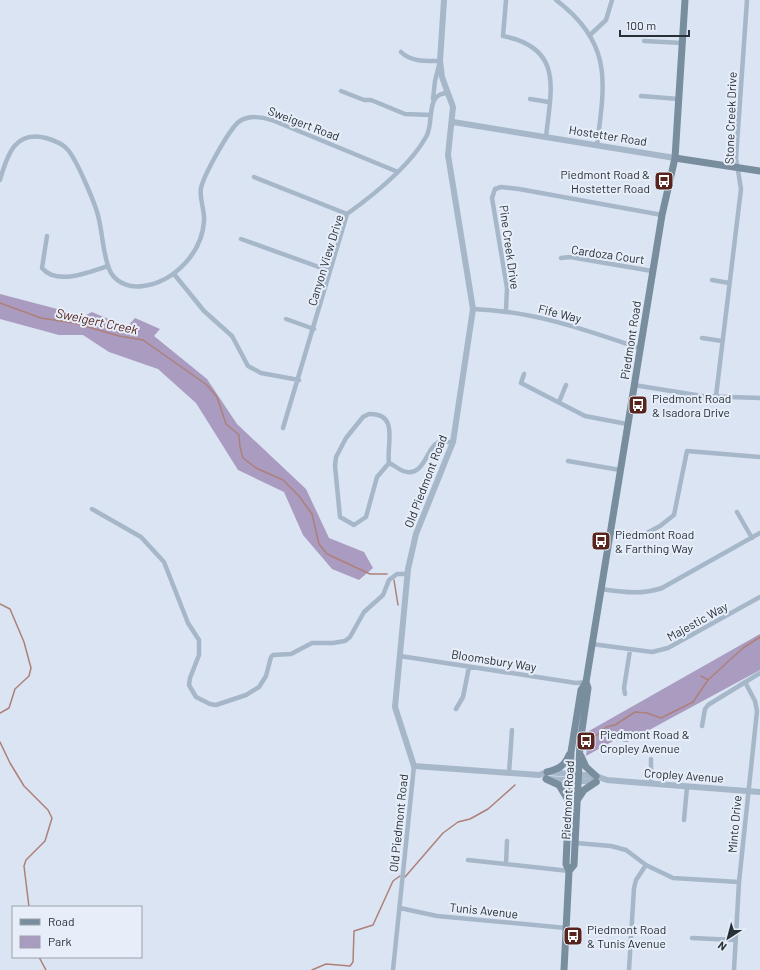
<svg xmlns="http://www.w3.org/2000/svg" width="760" height="970" viewBox="0 0 760 970" font-family="Barlow,sans-serif">
	<style>
		.green { fill: #aa9bc0 }
		.lines { fill: none; stroke-linecap: round; stroke-linejoin: round }
		.stream { stroke: #ae8079; stroke-width: 1.5 }
		.minor { stroke: #a6b7ca; stroke-width: 4.5 }
		.tertiary { stroke: #a6b7ca; stroke-width: 6 }
		.secondary { stroke: #788d9d; stroke-width: 7 }
		.labels { text-anchor: middle; dominant-baseline: central; stroke-width: 4; stroke-linejoin: round; paint-order: stroke }
		.street-label { font-size: 12px; fill: #273036; stroke: #e7eef9 }
		.poi-label { font-size: 12px; fill: #273036; stroke: #e7eef9; text-anchor: start }
		.water-label { font-size: 13px; font-style: italic; fill: #57251d; stroke: #e7eef9 }
	</style>
	<rect width="100%" height="100%" fill="#dae4f2"/>
	<path class="green" d="M0,294L84,316L92,312L127,327L135,318L160,329L154,336L207,379L237,424L306,489L329,538L364,552L373,568L359,580L332,569L303,535L284,492L238,470L196,403L158,369L109,352L83,335H59L0,319Z
		M760,634V670L627,742L615,740L586,756L589,731Z"/>
	<g class="lines">
		<path class="stream" d="M0,303L41,318L74,323L119,336L143,340L207,385L217,397L226,424L239,435L240,447L243,458L256,468L283,480L299,496L312,514L319,544L327,554L370,574H387
			M394,580L398,605
			M0,604L10,609L24,642L31,668L29,676L15,689L9,708L0,713
			M701,676L708,680
			M0,742L10,763L24,786L48,810L52,818L45,841L26,860L24,866L29,907
			M589,742L606,727L615,725L635,712L647,713L661,718L693,702L708,680L743,648L760,637
			M405,877L443,833L458,822L470,819L488,809L515,785
			M39,957L46,970
			M312,970L326,964L350,966L353,962L354,931L373,925L393,881L400,876"/>
		<path class="minor" d="M506,0L503,36C564,48 551,89 546,137
			M556,0C613,43 605,82 597,145
			M590,35L606,20L612,0
			M644,41L682,43
			M401,52C411,62 426,61 440,61L435,81L433,99
			M341,91L364,100H371L405,114L431,115
			M641,96L679,99
			M530,99L549,102
			M254,177L347,214
			M0,180C7,155 15,130 46,138C53,140 62,143 67,149C76,158 97,207 99,220C103,236 103,258 111,273C118,284 131,288 143,286C174,282 202,253 204,221C205,210 199,199 201,188C204,175 230,127 240,121C250,115 261,117 272,120L398,172
			M47,236L42,268C57,286 90,272 108,266
			M241,239L330,271
			M561,258L570,257L652,271
			M174,274L204,311L232,336L248,366L261,373L299,380
			M712,280L729,283
			M473,309C532,311 584,329 639,348
			M506,310L507,288L492,198L495,189L501,187L519,189L662,215
			M286,319L314,329
			M702,338L722,341
			M524,374L521,383L585,416L627,424
			M634,385L702,396L760,398
			M716,396L741,189L736,158L747,0
			M559,402L566,385
			M369,414C400,413 386,445 389,463L377,477L366,517L354,525L340,517L335,466L336,457L346,438L363,417Z
			M283,428L347,214C375,194 409,167 426,137C435,123 424,93 448,93
			M568,461L620,470
			M389,463C394,465 398,469 403,471C424,479 427,447 437,443C441,441 449,442 453,442
			M92,509L141,537L164,562L188,623L199,640V655L190,678L189,685L196,697L210,704L216,705L246,695L259,687L266,676L271,657L273,655L291,654L312,643H333L345,641L350,637L364,612L383,595L389,580L397,574H408
			M737,512L752,538
			M610,532L643,535L660,526L674,515L687,451L760,457
			M601,589C623,592 641,595 662,588L760,533
			M592,644L652,652L668,648L760,597
			M400,656L576,683L586,682
			M625,694L624,688L630,650
			M456,709L463,697L469,667
			M702,726L705,709L708,705L760,673
			M509,773L512,730
			M651,784V759
			M684,820L687,787
			M576,843L611,846L626,850L646,865L673,878L739,882
			M468,860L569,871
			M506,864L507,841
			M400,908L437,916L566,928
			M692,938L736,940
			M393,970L414,766
			M629,970L634,888L636,880L646,865
			M734,970L739,882L757,711L755,701L745,682"/>
		<path class="tertiary" d="M444,0L440,61L442,77L453,107L448,155L473,309L453,442L416,534L408,569L395,707L414,766L539,775L547,772L596,776L607,780L631,782L760,792
			M453,122L675,158
			M548,779L597,782"/>
		<path class="secondary" d="M675,158L760,171
			M581,756L586,767L596,776
			M547,772C558,769 564,767 569,755
			M546,779L559,785L568,800
			M578,799L584,790L596,782
			M569,871L574,865L580,744L588,688L586,682
			M564,970L569,871L566,864L571,752L581,690L586,682L662,215L675,158L685,0"/>
	</g>
	<defs>
		<symbol id="bus-square" viewBox="-11 -11 22 22"><rect x="-9" y="-9" width="18" height="18" rx="4" fill="#57251d" stroke="#e7eef9"/><path d="M-5-6H5V4H4V6H2V4H-2V6H-4V4H-5ZM-3.5-4V0h7V-4ZM-3.5 1.2v1.5H-2V1.2ZM2 1.2v1.5H3.5V1.2Z" fill="#fff"/></symbol>
	</defs>
	<g fill-rule="evenodd">
		<use href="#bus-square" x="653" y="170" width="22" height="22"/>
		<use href="#bus-square" x="627" y="394" width="22" height="22"/>
		<use href="#bus-square" x="590" y="530" width="22" height="22"/>
		<use href="#bus-square" x="575" y="730" width="22" height="22"/>
		<use href="#bus-square" x="562" y="925" width="22" height="22"/>
	</g>
	<g class="labels">
		<g class="street-label">
			<text transform="translate(730 118) rotate(-88)">Stone Creek Drive</text>
			<text transform="translate(304 123) rotate(21)">Sweigert Road</text>
			<text transform="translate(608 135) rotate(9)">Hostetter Road</text>
			<text transform="translate(510 247) rotate(82)">Pine Creek Drive</text>
			<text transform="translate(608 254) rotate(8)">Cardoza Court</text>
			<text transform="translate(325 260) rotate(-73)">Canyon View Drive</text>
			<text transform="translate(560 313) rotate(14)">Fife Way</text>
			<text transform="translate(630 340) rotate(-81)">Piedmont Road</text>
			<text transform="translate(425 481) rotate(-69)">Old Piedmont Road</text>
			<text transform="translate(697 621) rotate(-29)">Majestic Way</text>
			<text transform="translate(494 660) rotate(9)">Bloomsbury Way</text>
			<text transform="translate(684 775) rotate(4)">Cropley Avenue</text>
			<text transform="translate(567 800) rotate(-87)">Piedmont Road</text>
			<text transform="translate(398 823) rotate(-84)">Old Piedmont Road</text>
			<text transform="translate(734 824) rotate(-85)">Minto Drive</text>
			<text transform="translate(484 910) rotate(6)">Tunis Avenue</text>
		</g>
		<g class="poi-label">
			<text x="650" y="174" text-anchor="end">Piedmont Road &amp;<tspan x="650" dy="14">Hostetter Road</tspan></text>
			<text x="652" y="398">Piedmont Road<tspan x="652" dy="14">&amp; Isadora Drive</tspan></text>
			<text x="615" y="534">Piedmont Road<tspan x="615" dy="14">&amp; Farthing Way</tspan></text>
			<text x="600" y="734">Piedmont Road &amp;<tspan x="600" dy="14">Cropley Avenue</tspan></text>
			<text x="587" y="929">Piedmont Road<tspan x="587" dy="14">&amp; Tunis Avenue</tspan></text>
		</g>
		<g class="water-label">
			<text transform="translate(97 321) rotate(12)">Sweigert Creek</text>
		</g>
	</g>
	<rect x="12" y="906" width="130" height="52" fill="#e7eef9" stroke="#9aa2ab"/>
	<rect x="20" y="919" width="20" height="6" fill="#788d9d" stroke="#9aa2ab"/>
	<text x="48" y="926" font-size="12" fill="#273036">Road</text>
	<rect x="20" y="936" width="20" height="12" fill="#aa9bc0" stroke="#9aa2ab"/>
	<text x="48" y="946" font-size="12" fill="#273036">Park</text>
	<g transform="translate(728 938) rotate(216)" stroke="#e7eef9" stroke-width="3" paint-order="stroke">
	<path d="M0-3L7 15L0 10L-7 15Z" fill="#273036"/>
	<text y="-6" font-size="11" font-weight="bold" text-anchor="middle" fill="#273036">N</text>
	</g>
	<path d="M620 30v6h69v-6" fill="none" stroke="#273036" stroke-width="2"/>
	<text x="626" y="30" font-size="12" fill="#273036" stroke="#e7eef9" stroke-width="3" paint-order="stroke">100 m</text>
</svg>
